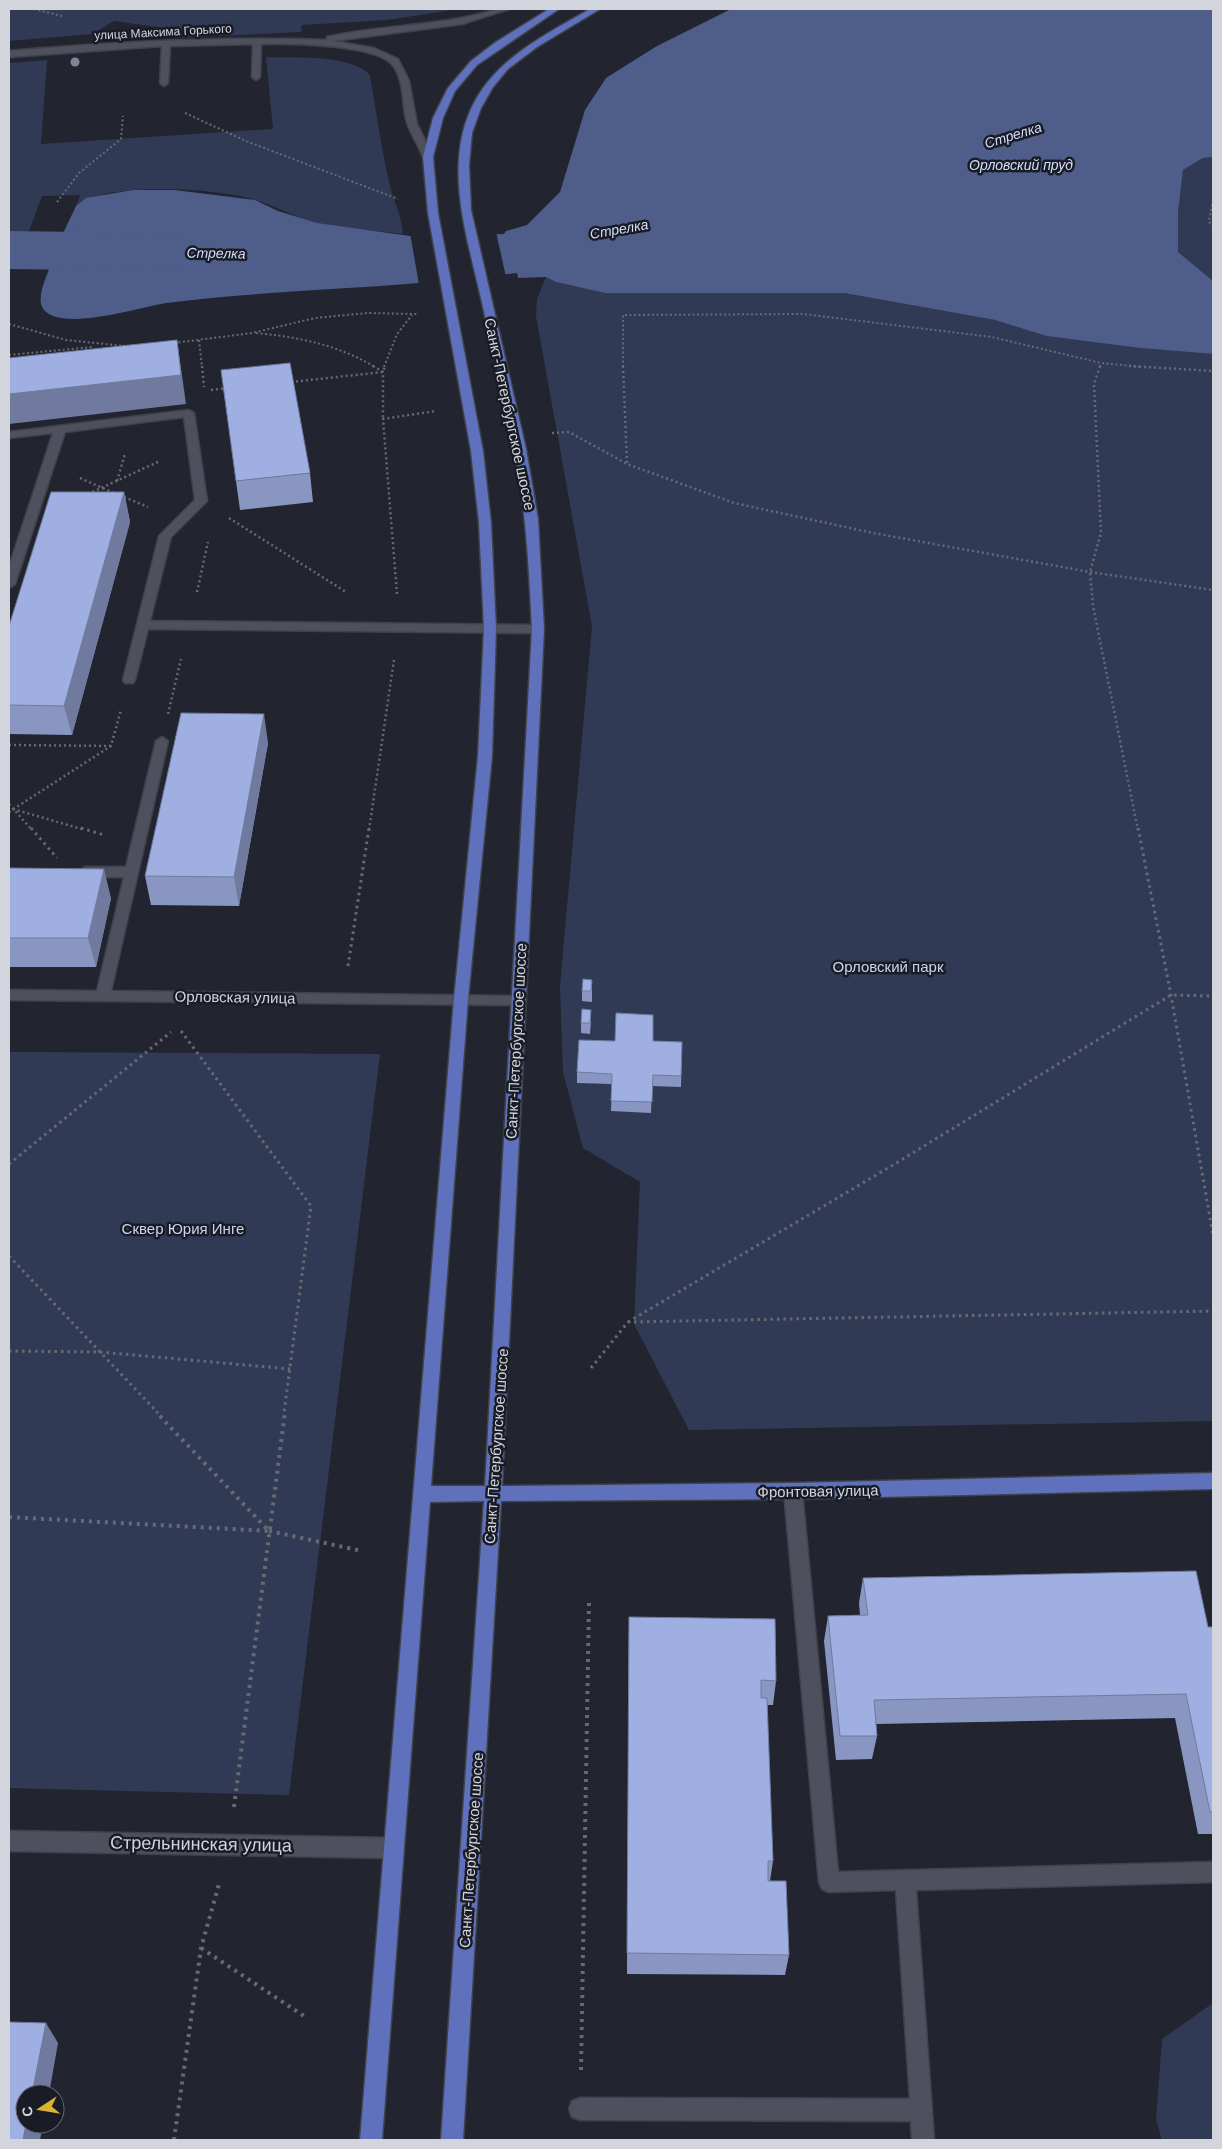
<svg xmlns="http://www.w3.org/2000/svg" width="1222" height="2149" viewBox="0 0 1222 2149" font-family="Helvetica,sans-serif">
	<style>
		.green { fill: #313a55 }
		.water { fill: #4f5d8a }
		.pier { fill: #22252f }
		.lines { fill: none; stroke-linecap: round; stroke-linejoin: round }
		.river { fill: #4f5d8a; fill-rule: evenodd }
		.minor-casing { stroke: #3f424a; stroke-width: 3 }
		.major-casing { stroke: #3f424a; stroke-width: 3 }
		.path-far3 { stroke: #686a73; stroke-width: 2; stroke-dasharray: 2 2.5; stroke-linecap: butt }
		.path-far2 { stroke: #686a73; stroke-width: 2.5; stroke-dasharray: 2 3; stroke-linecap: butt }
		.path-far1 { stroke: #686a73; stroke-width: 3; stroke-dasharray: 2.5 4; stroke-linecap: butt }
		.path { stroke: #686a73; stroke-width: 4; stroke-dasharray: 3 5; stroke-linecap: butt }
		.minor { fill: #4e515d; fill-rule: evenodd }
		.major { fill: #5f71bc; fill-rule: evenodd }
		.tree { fill: #7e859a }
		.wall { fill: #8996c2 }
		.shaded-wall { fill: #6f7a9e }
		.building { fill: #9fafe2; stroke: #6f7a9e }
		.labels { text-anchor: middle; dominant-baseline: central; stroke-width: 5; stroke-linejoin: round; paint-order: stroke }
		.far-street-label { font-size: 12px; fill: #d3d5dc; stroke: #191c25 }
		.far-water-label { font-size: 14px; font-style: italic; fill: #d4defb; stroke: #191c25 }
		.street-label { font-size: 15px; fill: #d3d5dc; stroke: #191c25 }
		.park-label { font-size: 15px; fill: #cad4f1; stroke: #191c25 }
		.near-street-label { font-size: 18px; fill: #d3d5dc; stroke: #191c25 }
	</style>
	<rect width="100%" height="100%" fill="#22252f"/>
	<path class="green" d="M9,9H459L386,20L302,25L301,32L175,38L165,28L114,21L92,34L9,41Z
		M266,57C294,58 350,54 370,75C376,110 381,147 389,182C393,201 402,215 403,234C375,230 344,229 316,223C295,217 276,206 255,200C216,188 108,181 76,206L80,195L42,196L29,231L9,235V63L47,60L41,144L273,129Z
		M1213,157V281L1178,252V213L1183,170L1203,158Z
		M546,277L556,282L605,293H844L995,320L1046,336L1140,348L1213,354V1421L689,1430L634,1324L640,1182L583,1148L563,1072L560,986L592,626L536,316L537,299Z
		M9,1052L380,1054L289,1795L9,1788Z
		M1213,2003V2140H1162L1156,2120L1162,2039Z"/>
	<path class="water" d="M731,9H1213V157L1203,158L1183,170L1178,213V252L1213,281V354L1140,348L1046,336L995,320L844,293H605L556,282L546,277L518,278L517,273C480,277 444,281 407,284C327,290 246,293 166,303C140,307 64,332 44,310C34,298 49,272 53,259H28L33,243L59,242L76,206L86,198L133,190H174L255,200L278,211L317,223L410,236L504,234L506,231L527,225L560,192L585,110L606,78L657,46Z"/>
	<path class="pier" d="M496,232L506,277L419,285L410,233Z"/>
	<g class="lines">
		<path class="river" d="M9,231L162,233L184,239L194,252L184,265L162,271L9,269Z"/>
		<defs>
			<path id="minor" d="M497,9H509L462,24L333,41L374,48L398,59L409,81L417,124L433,157L428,160L423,157C418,144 409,132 406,119C402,101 404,82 394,67C381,44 287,43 261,44L260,77L256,80L252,77L253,44L170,46L168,83L164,86L160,83L162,46L9,57V51C115,42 221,36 327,40V37C383,24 442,27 497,9Z
				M189,410L194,413L207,501L171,537L150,621L538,625L544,629L538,633L148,629L135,680L133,683H125L123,680L159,536L195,500L184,417L65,432L15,584L9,588V567L53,433L9,438V432Z
				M162,737L168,741L111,991L517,996L522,997L524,1001L522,1005L9,1000V990L97,991L124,877H85L78,872L85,867H126L156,741Z
				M793,1483L799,1486L802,1491L838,1872L1213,1862V1882L916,1890L934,2140H912L911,2121L580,2120L572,2117L569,2109L572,2101L580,2098L910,2099L896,1890L829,1892L822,1889L819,1882L784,1491L787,1486Z
				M9,1831L394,1838L401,1841L404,1848L401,1855L394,1858L9,1851Z"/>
			<path id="major" d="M549,9H559L477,65L455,91L443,118L433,157L438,213L483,451L491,523L496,629L492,756L468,999L431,1486H485L532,629C529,568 526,509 514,449C504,398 492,348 481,298C467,237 444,168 471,109C494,59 545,35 590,9H600L537,47L508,69L493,87L481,108L472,133L469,165L471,210L526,449L538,519L544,629L502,1486L793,1483L1213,1473V1489L793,1499L501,1501L463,2140H441L484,1501L430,1502L382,2140H360L454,999L478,756L484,629L479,523L471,451L428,213L423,157L433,118L448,88L471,61L496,42Z"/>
		</defs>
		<use href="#minor" class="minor-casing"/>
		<use href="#major" class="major-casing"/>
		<path class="path-far3" d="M34,9L62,16
			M185,113L246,141L398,199
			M1213,200L1209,222L1213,227
			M57,202L79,173L121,139L123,116
			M9,324L66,340L125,346
			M256,333C299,337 338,345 375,367
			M199,340L202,367
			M174,343L252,333L315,318L367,313L417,314
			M9,355L92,347
			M384,367L397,334L412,315
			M623,367V315L803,314L992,337L1101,363L1142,367
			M1100,367L1101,363"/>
		<path class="path-far2" d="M202,366L204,387
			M373,366L383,372V419
			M623,366L627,464
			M1100,366L1094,384L1101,533L1090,572L1093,606L1138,830
			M1129,366L1213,371
			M291,382L383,372L385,366
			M211,390L227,388
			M552,433L569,432L627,464L734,503L873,533L1090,572L1213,590
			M80,478L116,494
			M117,481L125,454
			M88,494L160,461
			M124,497L148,507
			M229,518L346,592
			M197,592L208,542
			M397,594L383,419L436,411
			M168,714L181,659
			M9,745L111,746
			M9,804L32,830
			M13,809L85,830
			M9,812L111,746L121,710
			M369,830L394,660"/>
		<path class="path-far1" d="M31,828L57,858
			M81,828L104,835
			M1138,828L1171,995L1213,1235
			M348,966L369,828
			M181,1031L311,1206L284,1413
			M9,1164L171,1032
			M9,1256L158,1413
			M628,1322L893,1165L1171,995L1213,996
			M9,1351L100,1352L290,1369
			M591,1368L628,1322L1213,1311"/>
		<path class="path" d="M9,1517L269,1531L156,1412
			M269,1531L362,1551
			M234,1807L285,1412
			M201,1948L307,2018
			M581,2070L589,1601
			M174,2140L201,1948L219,1884"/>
		<use href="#minor" class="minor"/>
		<use href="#major" class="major"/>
	</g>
	<circle class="tree" cx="75" cy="62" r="4.5"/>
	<path class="wall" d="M310,473L313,502L240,510L236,481Z
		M124,492L130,522L72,735L9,734V626Z
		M268,743L239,906L151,905L145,876Z
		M9,868L111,898L96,967H9Z
		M592,980V1002L582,1001V991Z
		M591,1021L590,1034L581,1033V1023Z
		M615,1041H653L682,1042L681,1087L652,1086L651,1113L611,1111L612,1084L577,1083V1072Z
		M863,1578L1208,1627H1213V1834H1198L1175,1718L876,1724L877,1736L872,1759L836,1760L824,1641L828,1616L860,1615L859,1603Z
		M629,1617L776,1681L773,1705H767L773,1861L770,1881L789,1955L785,1975L627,1974Z"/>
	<path class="shaded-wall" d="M177,340L186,404L9,424V394Z
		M124,492L130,522L72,735L64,706Z
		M264,714L268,743L239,906L234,877Z
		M104,869L111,898L96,967L88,938Z
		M46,2023L58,2043L49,2094H32Z
		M26,2124H43L40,2140H23Z"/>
	<path class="building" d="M177,340L181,375L9,394V358Z
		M290,363L310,473L236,481L221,370Z
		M51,492H124L64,706L9,705V626Z
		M181,713L264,714L234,877L145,876Z
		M9,868L104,869L88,938H9Z
		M583,979L592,980L591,991H582Z
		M582,1009L591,1010L590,1023H581Z
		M616,1013L653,1015V1041L682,1042L681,1076L653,1075L652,1102L611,1101L612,1074L577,1072L579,1040L615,1041Z
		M1196,1571L1208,1627H1213V1812H1210L1186,1694L874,1700L877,1736H840L828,1616L868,1615L863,1578Z
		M629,1617L775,1619L776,1681L761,1680V1698H767L773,1861H768V1881H786L789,1955L627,1953Z
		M9,2022L46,2023L32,2094H25V2124H26L23,2140H9Z"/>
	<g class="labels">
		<g class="far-street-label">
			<text transform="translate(163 32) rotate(-3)">улица Максима Горького</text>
		</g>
		<g class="far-water-label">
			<text transform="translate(1013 135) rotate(-17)">Стрелка</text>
			<text x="1021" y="165">Орловский пруд</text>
			<text transform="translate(619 229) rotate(-10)">Стрелка</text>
			<text transform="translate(216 253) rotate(1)">Стрелка</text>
		</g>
		<g class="street-label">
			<text transform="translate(510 414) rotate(78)">Санкт-Петербургское шоссе</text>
			<text transform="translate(235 997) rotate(1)">Орловская улица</text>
			<text transform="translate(516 1041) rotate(-87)">Санкт-Петербургское шоссе</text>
			<text transform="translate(496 1446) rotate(-86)">Санкт-Петербургское шоссе</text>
			<text transform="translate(818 1491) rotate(-1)">Фронтовая улица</text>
			<text transform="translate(471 1850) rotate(-86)">Санкт-Петербургское шоссе</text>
		</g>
		<g class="park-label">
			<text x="888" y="966">Орловский парк</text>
			<text x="183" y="1228">Сквер Юрия Инге</text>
		</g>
		<g class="near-street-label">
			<text transform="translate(201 1844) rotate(1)">Стрельнинская улица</text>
		</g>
	</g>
	<rect width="1222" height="2149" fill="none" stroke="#d3d5dc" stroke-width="20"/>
	<g transform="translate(40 2109) rotate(258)"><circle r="24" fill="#191c25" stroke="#63666e"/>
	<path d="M0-4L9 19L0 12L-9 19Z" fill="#dab333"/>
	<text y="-8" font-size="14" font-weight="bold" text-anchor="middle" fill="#d3d5dc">С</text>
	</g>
</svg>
